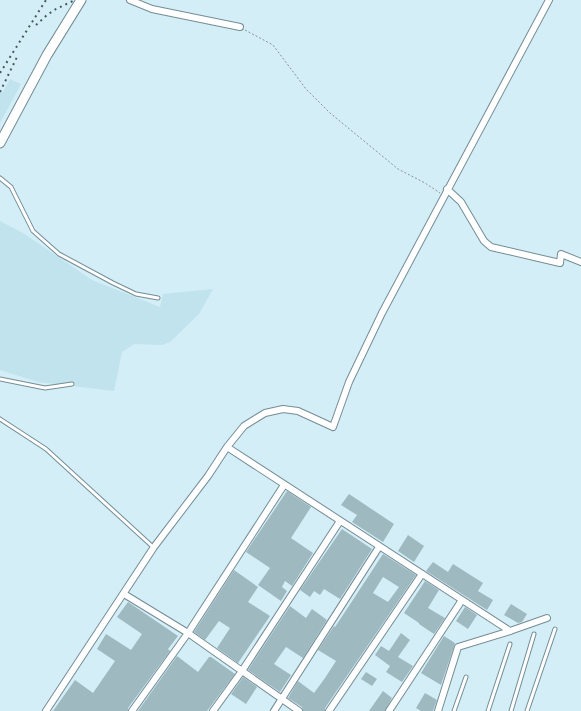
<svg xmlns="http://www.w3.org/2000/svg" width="581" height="711" viewBox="0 0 581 711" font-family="'Varela Round',sans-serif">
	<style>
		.built { fill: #c0e3ee }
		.building { fill: #9fb9c1; fill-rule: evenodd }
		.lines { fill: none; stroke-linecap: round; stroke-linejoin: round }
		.service-casing { stroke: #748d95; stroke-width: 5 }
		.minor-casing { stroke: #748d95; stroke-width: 8 }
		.secondary-casing { stroke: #748d95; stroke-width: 11 }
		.path { stroke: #82959c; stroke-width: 1; stroke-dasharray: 2 2; stroke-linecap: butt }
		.service { stroke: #fff; stroke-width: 3 }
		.minor { stroke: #fff; stroke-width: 6 }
		.secondary { stroke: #fff; stroke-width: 9 }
		.rail { stroke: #4a585c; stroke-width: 2; stroke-dasharray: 2 4; stroke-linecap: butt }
	</style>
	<rect width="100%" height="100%" fill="#d3eef7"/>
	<path class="built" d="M10,79L21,84L0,123V92H3Z
		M0,221L23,233L92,280L160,307L163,294L213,289L199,314L170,342L162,345L134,344L122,352L114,391L38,382L0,370Z"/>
	<path class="building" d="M287,491L311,507L291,538L313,553L292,586L285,581L282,587L287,591L281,601L258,585L270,568L246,552Z
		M349,494L394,524L383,542L352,522L357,515L341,505Z
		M342,529L372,549L340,599L324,589L320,595L314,591L310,597L300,590Z
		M408,535L424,546L414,562L398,551Z
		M383,554L416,575L325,708V711H303L302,707L288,698L298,681L314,693L325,678L336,661L318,650L334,626L335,627L341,618ZM383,577L399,587L388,602L373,593Z
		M433,562L448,572L453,564L483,583L478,591L493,600L487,610L426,571Z
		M234,570L258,587L248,602L270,616L238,663L217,648L230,628L219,621L205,640L194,632Z
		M425,581L439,590L428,608L445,618L434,634L419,624V623L404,613Z
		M128,602L178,636L168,649L170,651L128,708V711H53L75,680L93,693L115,661L97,649L106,634L131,650L142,634L117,617Z
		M511,604L527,614L522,622L518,623L504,615Z
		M290,606L306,618L312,609L327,620L303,658L286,647L274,664L291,675L280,692L248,670Z
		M465,607L477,615L468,629L456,621Z
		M401,633L410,640L398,657L413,666L402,682L386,672L390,666L375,655L381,646L389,651Z
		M444,636L455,643L441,685L421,673Z
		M177,656L198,672L209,657H211L235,674L207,711H138Z
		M366,672L377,679L372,686L361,679Z
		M243,677L257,687L246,704L231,694Z
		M383,691L392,698L385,711H369Z
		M425,693L437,700L433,711H421L416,708Z"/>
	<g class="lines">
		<defs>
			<path id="service" d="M0,178L11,187L33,231L59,254L113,283L136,294L158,298
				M0,379L45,388L72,384
				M0,419L46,449L153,547
				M454,711L466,677
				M488,711L510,644
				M511,711L534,634
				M527,711L555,629"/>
			<path id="minor" d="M130,0L152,9L240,27
				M447,189L461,202L484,241L491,247L560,263L561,254L581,262
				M227,447L510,631
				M124,594L188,633L299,711
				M46,711L154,547L208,476L227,447L244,426L265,413L283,409L298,411L333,427L349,382L382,313L549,0
				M132,711L188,633L284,485
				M213,711L242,671L340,521
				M274,711L379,547
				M329,711L422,574
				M389,711L462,600
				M438,711L458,647L510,631L547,618"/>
			<path id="secondary" d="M0,143L47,55L81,0"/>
		</defs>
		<use href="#service" class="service-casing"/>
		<use href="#minor" class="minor-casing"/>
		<use href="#secondary" class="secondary-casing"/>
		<path class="path" d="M245,30L273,45L306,89L330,113L398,169L425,183L440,193"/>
		<use href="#service" class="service"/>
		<use href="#minor" class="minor"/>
		<use href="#secondary" class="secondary"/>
		<path class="rail" d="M36,25L47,15L56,9L75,0
			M0,73L46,0
			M0,92L17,57"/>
	</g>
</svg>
